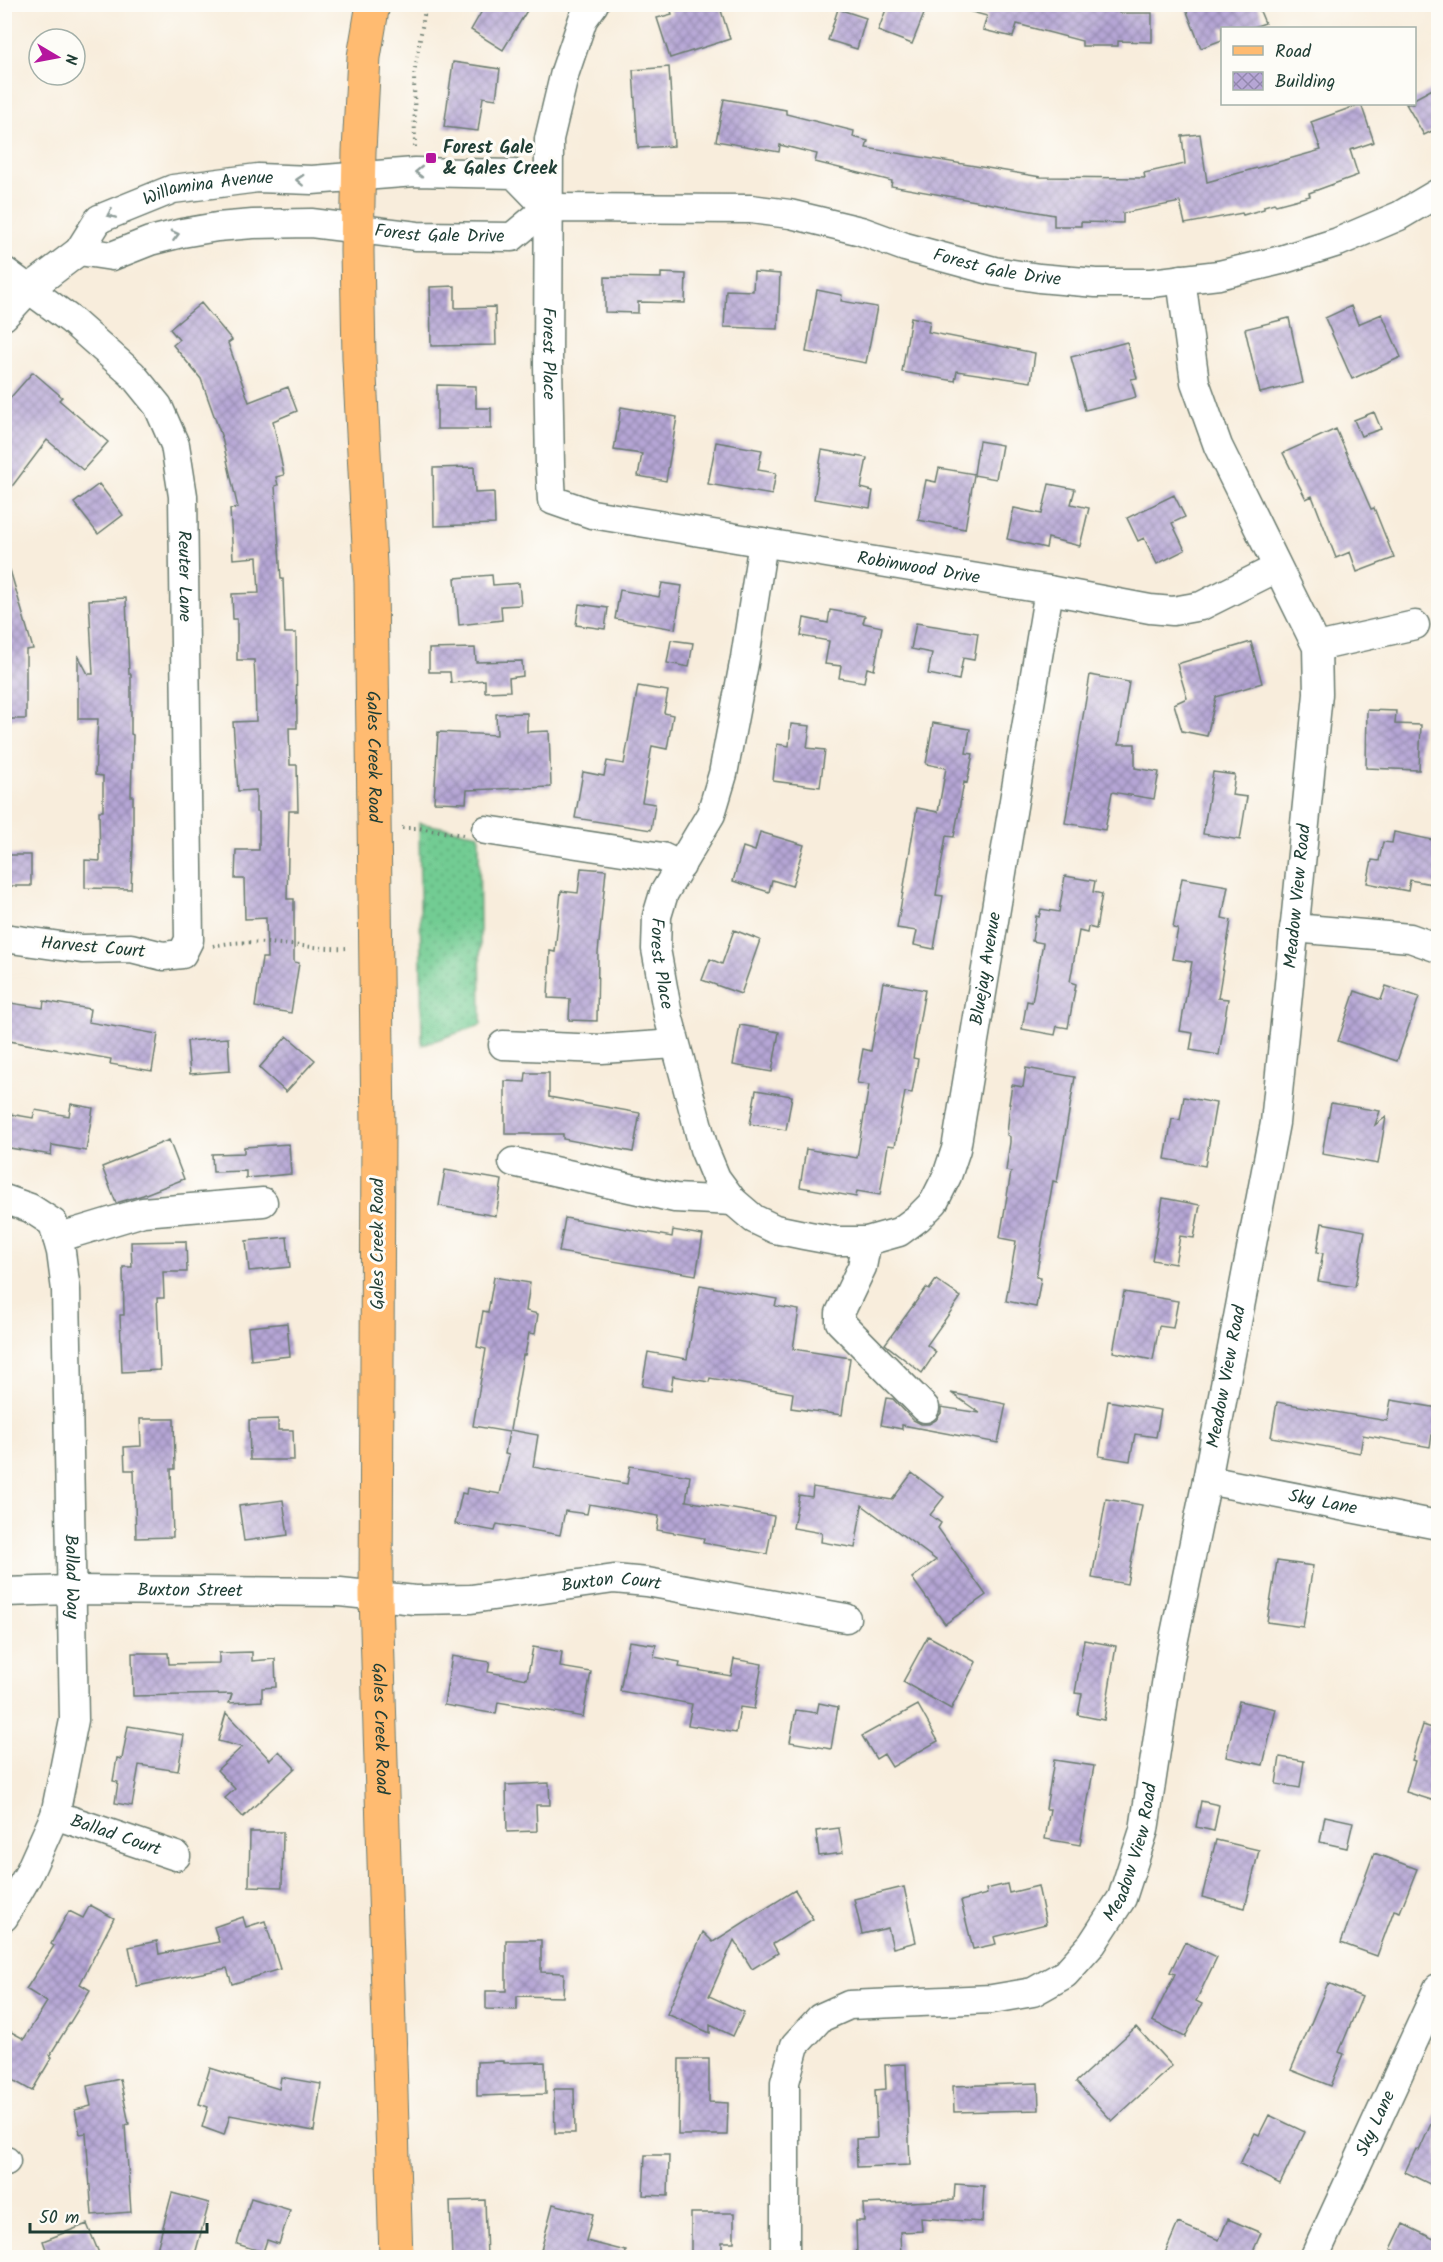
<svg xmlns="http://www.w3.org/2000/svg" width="1443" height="2262" viewBox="0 0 1443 2262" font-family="Kalam,sans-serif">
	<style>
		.grass { fill: url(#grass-dots); stroke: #488464; stroke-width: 1.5 }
		.building { fill: url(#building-cross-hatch) }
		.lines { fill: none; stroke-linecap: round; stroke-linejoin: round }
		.minor-casing { stroke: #6b7b6f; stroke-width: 31 }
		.major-casing { stroke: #6b7b6f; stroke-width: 35 }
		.path { stroke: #6b7b6f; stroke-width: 4; stroke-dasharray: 1.5 4.5; stroke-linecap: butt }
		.minor { stroke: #fff; stroke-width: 28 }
		.major { stroke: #ffbb71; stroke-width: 33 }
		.oneway { stroke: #8f9e9a }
		.poi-dot { fill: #b5179e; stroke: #fdfcf7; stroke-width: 2 }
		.labels { text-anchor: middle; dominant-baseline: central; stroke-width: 6; stroke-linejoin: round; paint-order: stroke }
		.poi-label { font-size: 18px; font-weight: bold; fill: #1f3d34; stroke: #fdfcf7; text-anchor: start }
		.street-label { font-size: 18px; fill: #1f3d34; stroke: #fdfcf7 }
	</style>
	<defs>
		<pattern id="grass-dots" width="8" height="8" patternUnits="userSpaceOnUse" patternTransform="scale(1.5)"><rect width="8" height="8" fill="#72cc93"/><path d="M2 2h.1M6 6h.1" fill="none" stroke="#5da779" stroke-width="1.8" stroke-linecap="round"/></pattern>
		<pattern id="building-cross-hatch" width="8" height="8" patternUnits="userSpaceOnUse" patternTransform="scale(1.5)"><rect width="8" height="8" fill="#b6a6d5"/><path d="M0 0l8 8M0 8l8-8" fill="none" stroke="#9388ae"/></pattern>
	</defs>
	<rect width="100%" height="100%" fill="#fdfcf7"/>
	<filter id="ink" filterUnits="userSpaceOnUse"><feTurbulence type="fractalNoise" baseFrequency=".0167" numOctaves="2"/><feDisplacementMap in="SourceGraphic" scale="12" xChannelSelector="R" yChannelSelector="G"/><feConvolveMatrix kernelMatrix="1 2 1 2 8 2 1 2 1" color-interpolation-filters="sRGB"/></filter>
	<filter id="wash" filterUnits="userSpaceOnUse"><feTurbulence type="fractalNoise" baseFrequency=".008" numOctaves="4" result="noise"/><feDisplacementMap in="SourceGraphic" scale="24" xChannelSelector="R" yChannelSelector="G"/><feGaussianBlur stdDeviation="1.35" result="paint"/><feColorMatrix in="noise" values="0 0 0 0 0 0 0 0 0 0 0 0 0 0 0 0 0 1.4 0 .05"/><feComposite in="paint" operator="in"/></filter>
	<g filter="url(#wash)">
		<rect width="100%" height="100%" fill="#f8eddc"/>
		<path class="grass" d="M419,823L479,834L481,1025L422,1045Z"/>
		<g id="blocks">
			<path class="building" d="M486,4H531L503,50L471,30Z
				M669,4H719L730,39L670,58L657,18L672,14Z
				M888,4H928L912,44L878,31Z
				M969,4H1119V13H1152V42L1118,41V46H1082V41L1017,24L1013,37L983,30L987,16L968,11Z
				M1184,4H1257L1265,23L1251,28H1222V40L1201,48Z
				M838,9L866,18L857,49L828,40Z
				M453,62L500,69L496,99L483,97L478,131L444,127Z
				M669,67L674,146L638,148L633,70Z
				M1438,86V128L1424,135L1406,104H1414V99Z
				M724,99L786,110V114L854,131L853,137L868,141L866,148L1041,177L1145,178L1144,173L1185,164L1182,136L1200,134L1207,182L1321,150L1311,122L1361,104L1374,142L1350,150L1358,175L1309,193L1310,196L1276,205L1274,203L1264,206V209L1243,215L1242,213L1185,224L1180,202L1123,213V223L1081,222V226H1054V215L891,186L892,181L815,162L817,154L780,145L779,152L716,141Z
				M754,272L780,274L778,329L724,327L726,290L753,291Z
				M661,273L686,274L685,303L638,302V313L605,312V277L661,278Z
				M455,286V308L495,307L496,345L431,346L430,287Z
				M817,290L842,295L841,301L877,307L866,363L806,352Z
				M201,303L232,340L228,343L249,402L288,387L297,411L273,421L284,475L276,477L278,485L275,486L281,579H283L285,633H296L297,728H289L290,765H297L298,811H289L287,899H294V962L299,963L291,1013L255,1007L262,958H267L266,918L245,919L244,879H235L236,850H259V812H256V790L238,791L233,722L256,721L255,681L254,660H237V619H233L232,594L259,593L257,557L233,559L230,509L238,508L222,438L201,379L173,345L179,340L170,329Z
				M1351,306L1358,324L1382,314L1401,357L1352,379L1325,318Z
				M911,317L930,321L928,332L1035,353L1031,382L957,371L955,381L902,372Z
				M1289,318L1303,383L1260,393L1245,329Z
				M1127,342L1137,378L1131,379L1136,397L1085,410L1071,357Z
				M33,372L62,397L59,400L108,442L83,470L47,440L4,497V405Z
				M437,385L476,386V408H491V429H437Z
				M621,407L677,417L666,481L638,476L642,454L614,450Z
				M1374,412L1381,429L1361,436L1354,420Z
				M1336,429L1371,509L1374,508L1394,558L1357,572L1350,552L1336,558L1312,496L1306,499L1283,453Z
				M979,441L1002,445L996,479L974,475L965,529L918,520L926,480L936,482L939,468L974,474Z
				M716,442L762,450L758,470L776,473L772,495L708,484Z
				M822,450L867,458L861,488L873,491L870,508L814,499Z
				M474,467L475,493L494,492L495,524L434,526L433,468Z
				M99,484L123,515L98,534L74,503Z
				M1049,484L1075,489L1071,504L1089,508L1080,546L1048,538L1046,548L1007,539L1014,508L1042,514Z
				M1174,495L1185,517L1172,523L1185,550L1157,564L1144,538L1138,541L1127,518Z
				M10,570L33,649L26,650V719H4V571Z
				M492,575L493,585L519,583L521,605L501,606L502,620L459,625L455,578Z
				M662,583L682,586L675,629L615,619L620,590L659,597Z
				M126,598L129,674H131V734L133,735L131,796H133V846L131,889L85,888V860L100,861L99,811H103V776L95,775L98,719H78V655L88,674H93L89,600Z
				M579,604L608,608L605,629L576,625Z
				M830,610L865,616L863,623L882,627L874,670L867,668L864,682L839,678L841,666L825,664L829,641L801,636L804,618L828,623Z
				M916,623L978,633L974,660L963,658L959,680L928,674L932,653L911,649Z
				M671,640L693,643L689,667L667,663Z
				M1251,642L1262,683L1216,697L1207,736L1182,731L1174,704L1187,698L1177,664Z
				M475,648L476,662L522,661L523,676L509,678L510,691L485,692V680L451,683L450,672H429V649Z
				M1090,675L1129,682L1119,744H1135V768L1159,772L1154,799L1112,792L1105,830L1065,823Z
				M638,686L668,691L664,713L673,715L667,749L652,746L642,802L655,804L651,830L575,818L583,772L604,776L607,761L624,764Z
				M1367,710L1396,711L1395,724L1421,725L1419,770L1366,768Z
				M527,713V732L549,731L551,787L467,790L466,803L434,802L438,732L497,735L496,714Z
				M933,723L970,729L966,753L973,754L967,783L964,782L954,837L946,836L936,895L943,896L934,949L914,945L917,931L897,928L917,808L938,812L946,768L926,764Z
				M791,724L810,726L807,748L825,750L820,787L773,781L777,744L789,746Z
				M1213,772L1235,775L1232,795L1247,797L1240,840L1203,834Z
				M760,832L804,845L792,886L772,880L769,892L733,881L743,847L755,851Z
				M1394,832L1438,841V885L1410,880L1408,891L1367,883L1372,860L1379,861L1383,842L1392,843Z
				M4,855H31V886H4Z
				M581,868L606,870L598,953L597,1021L569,1020L570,999L548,998L550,951L555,952L561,891L578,893Z
				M1065,876L1095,881L1093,892L1102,894L1096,929L1088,927L1087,933L1079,931L1070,982L1076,984L1068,1028L1057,1026L1055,1035L1022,1029L1027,1001L1032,1002L1043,943L1032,941L1036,916L1039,917L1041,909L1059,912Z
				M1182,878L1228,886L1222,918L1231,920L1218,998L1228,999L1219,1055L1190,1050L1193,1033L1180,1031L1192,962L1172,959L1178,929L1173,928Z
				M734,930L760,940L741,994L702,980L710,959L722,964Z
				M883,982L925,990L913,1058L918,1059L912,1093L905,1092L895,1146L888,1145L880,1195L857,1191L856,1197L800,1187L806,1149L857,1158L869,1085L857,1083L863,1049L871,1051Z
				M1386,986L1419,997L1397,1061L1338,1041L1355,991L1381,1000Z
				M44,1001L90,1009L88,1022L158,1034L152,1071L110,1064L111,1059L4,1040V1002L43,1008Z
				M740,1025L779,1032L772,1072L733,1065Z
				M287,1036L315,1060L286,1092L259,1068Z
				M228,1038L230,1071L190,1074L187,1041Z
				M1026,1068L1075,1077L1057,1182L1053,1181L1036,1277L1041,1278L1036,1307L1006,1301L1016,1241L1000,1238L1011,1172L1006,1171L1010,1142V1137L1007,1135L1010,1104H1009L1012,1085L1023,1087Z
				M526,1073H549V1097L640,1113L633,1152L563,1139V1134H505V1081L525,1082Z
				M756,1090L792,1096L786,1130L750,1124Z
				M1184,1097L1216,1103L1205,1166L1165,1159L1172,1119L1180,1120Z
				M1331,1103L1380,1111L1375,1125L1386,1117L1378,1164L1322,1154Z
				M71,1104L93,1108L86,1151L52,1145L51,1155L4,1147V1113L33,1118L35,1110L69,1116Z
				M169,1140L184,1179L143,1195L116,1203L102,1167Z
				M289,1144L291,1174L246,1178V1171L213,1172L212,1154L244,1153V1147Z
				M445,1170L502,1180L496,1216L439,1206Z
				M1163,1198L1200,1205L1194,1238L1180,1236L1175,1264L1152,1260Z
				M565,1218L672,1237L673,1230L703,1235L696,1275L559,1252Z
				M1322,1223L1365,1231L1355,1287L1318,1281L1323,1253L1317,1252Z
				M287,1237L290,1267L249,1271L246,1241Z
				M186,1241L187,1272H163L164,1298H157L160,1370L122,1372L120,1315H124L123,1267H132L131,1242Z
				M494,1277L530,1283L526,1311L538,1314L535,1334L529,1333L525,1355H523L510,1430L538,1435L533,1467L627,1484L630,1466L690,1476L686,1501L774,1516L767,1554L703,1543L704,1538L657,1530L659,1516L589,1504L587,1514L565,1511L560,1535L497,1524L495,1531L455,1524L462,1493L466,1494L467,1488L500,1494L509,1455L505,1454L509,1432L473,1426L486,1349L477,1347L483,1311L488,1312Z
				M936,1280L961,1297L927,1345L936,1352L922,1373L885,1344L926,1288L929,1290Z
				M700,1285L777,1299L775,1306L799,1310L793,1349L850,1358L842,1415L791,1408L793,1393L710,1378L709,1382L673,1376L671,1391L642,1386L648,1352L687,1359Z
				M1124,1292L1178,1301L1173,1328L1159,1326L1153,1360L1113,1352Z
				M287,1323L290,1356L251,1360L248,1327Z
				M951,1393L1006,1404L998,1443L902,1425V1429L881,1425L886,1398L893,1399L913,1420L921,1424H929L936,1420L941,1413V1407L980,1413Z
				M1391,1400L1438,1408V1436L1432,1435L1430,1447L1363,1435L1360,1453L1271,1437L1277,1402L1387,1421Z
				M1108,1401L1161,1410L1156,1437L1135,1434L1130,1461L1099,1456Z
				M140,1419H174L175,1469H171L173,1537L136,1538L134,1470H125L124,1447L141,1446Z
				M278,1419V1430H293L294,1460H250L249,1420Z
				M912,1473L944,1497L930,1515L941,1523L938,1528L986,1595L945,1624L912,1578L936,1560L862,1505L855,1548L821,1542L822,1533L793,1528L799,1495L812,1497L813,1487L892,1500Z
				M1106,1499L1142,1505L1127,1584L1092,1578Z
				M283,1500L288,1535L244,1541L239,1506Z
				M1277,1561L1313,1566L1303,1627L1267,1622Z
				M928,1636L976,1662L951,1709L903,1682Z
				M1084,1640L1116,1646L1104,1720L1078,1715L1082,1694L1075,1693Z
				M629,1641L656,1645L654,1657L680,1662L679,1667L731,1676L734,1659L762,1664L754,1709L740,1707L736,1733L688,1725L692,1704L620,1691Z
				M533,1647L562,1652L560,1667L591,1672L583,1717L498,1702L496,1714L444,1705L452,1656L490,1662L488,1672L527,1679Z
				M252,1652V1661L275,1659L276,1687L262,1688V1701L229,1703L232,1694L133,1696L132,1653H168L169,1664L219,1663V1653Z
				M1239,1701L1276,1709L1263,1765L1226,1757Z
				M819,1703L838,1707L831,1749L790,1742L796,1710L817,1713Z
				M918,1705L938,1741L892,1767L884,1754L876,1759L862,1736Z
				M226,1713L270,1760L279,1751L295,1768L243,1817L225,1798L235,1789L217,1770L242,1747L218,1741Z
				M1423,1725L1438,1730V1802L1406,1792L1415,1761L1412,1760Z
				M128,1726L184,1735L178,1771L139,1765L132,1806L115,1803L118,1782L113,1781L117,1758L122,1759Z
				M1280,1757L1304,1761L1300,1788L1276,1784Z
				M1054,1760L1094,1766L1080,1845L1045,1839L1050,1809H1046Z
				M549,1783L550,1805H536L537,1831L507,1832L506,1785Z
				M1201,1801L1219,1805L1214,1831L1196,1827Z
				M1325,1816L1353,1822L1347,1848L1320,1842Z
				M839,1828L843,1853L819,1856L816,1831Z
				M250,1832H283L282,1887L249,1886Z
				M1216,1840L1259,1850L1245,1908L1202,1897Z
				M1374,1853L1417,1869L1400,1912L1394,1910L1377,1956L1341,1943Z
				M1007,1884L1009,1893L1038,1886L1046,1924L994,1937L996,1944L973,1949L961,1901L987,1894L986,1889Z
				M904,1887L916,1942L893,1948L888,1928L862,1934L854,1899Z
				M795,1890L813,1919L773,1944L778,1953L752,1969L734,1940L709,1996L744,2012L733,2036L710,2025V2033L667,2014L703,1932L713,1942Z
				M90,1905L114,1918L80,1984L90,1990L50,2055L52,2057L32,2091L4,2075V2028L24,2039L47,2002L26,1989L54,1946L51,1944L69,1911L83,1918Z
				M243,1917L246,1927L265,1921L280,1969L232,1984L227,1968L137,1986L129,1947L157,1941L159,1954L219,1942L214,1927Z
				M506,1940H541V1972L564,1973L563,1997L517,1996V2010L486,2009V1991H506Z
				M1185,1942L1217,1957L1196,2001L1202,2004L1185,2037L1152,2021L1175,1974L1170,1972Z
				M1328,1983L1362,1997L1339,2052L1344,2054L1331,2086L1291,2070Z
				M1136,2027L1172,2066L1112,2121L1076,2082Z
				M679,2059H709V2102L728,2103L727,2135H678Z
				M504,2061V2063L545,2062L546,2094L477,2096V2062Z
				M906,2064L910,2165L857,2167L856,2139L877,2138L875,2090L886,2089L885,2065Z
				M210,2068L279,2089L281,2077L321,2084L314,2131L230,2115L224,2135L202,2127L208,2107L199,2104Z
				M120,2079L129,2124L125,2125L131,2212L92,2215L86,2133L80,2134L75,2110L91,2106L87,2086Z
				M1038,2083L1039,2110L954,2112L953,2086Z
				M554,2089H574L575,2133H555Z
				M1438,2108V2188L1405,2172L1416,2149L1419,2151Z
				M1269,2115L1305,2132L1280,2184L1240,2164L1255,2133L1259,2135Z
				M645,2155H669L668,2196L643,2195Z
				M955,2184L984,2186L982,2222L921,2218L922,2231L900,2232L901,2258H857L856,2221H864L863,2204L954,2200Z
				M172,2193L209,2203L194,2258H170L156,2253Z
				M251,2198L290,2210L279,2244L267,2240L263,2252L237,2244Z
				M485,2200L487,2258H452L450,2201Z
				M553,2204L593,2214L586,2241L626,2251L625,2258H539Z
				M691,2213H734V2242H722V2258H691Z
				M1228,2219L1261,2233L1252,2254L1259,2258H1163L1178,2223L1219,2240Z
				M87,2224L101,2258H49L43,2241Z
				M1403,2224L1438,2241V2258H1409L1391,2249Z"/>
		</g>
	</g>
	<g filter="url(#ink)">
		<use href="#blocks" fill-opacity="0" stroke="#6b7b6f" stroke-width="1.5"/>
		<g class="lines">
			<defs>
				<g id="minor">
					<path id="s1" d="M594,4L583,19L565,72L549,139L548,364L550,465L552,500L592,514L1049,590L1150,609L1173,611L1201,606L1277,568"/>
					<path id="s2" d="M79,251L112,256L150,241L182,233L217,227L253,224L311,223L417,236L512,237L547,208L751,209L790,214L861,231L905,247L994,271L1039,278L1096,283H1151L1219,275L1281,260L1338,242L1399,216L1438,193"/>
					<path id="s3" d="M4,271L71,320L132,374L158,406L175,445L183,496L189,940L182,954L163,956L131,948L82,949L4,938"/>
					<path id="s4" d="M4,316L29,289L79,251L99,219L173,189L258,178L312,180L415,172L514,174L547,208"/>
					<path id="s5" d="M763,542L745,658L723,774L711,814L664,893L657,916L656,949L668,1015L704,1149L716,1178L733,1201L754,1219L775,1229L804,1235L836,1241H867L899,1232L918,1218L934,1202L947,1176L956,1149L1049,590"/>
					<path d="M1317,647L1415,625"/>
					<path d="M486,830L662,857L681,866"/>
					<path d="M1294,928L1410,938L1438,948"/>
					<path d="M503,1045L602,1049L675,1044"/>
					<path d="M513,1162L675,1198L733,1201"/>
					<path id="s6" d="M4,1199L30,1208L53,1223L61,1252L66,1290L74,1720L55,1815L28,1875L4,1917"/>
					<path d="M57,1238L143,1212L263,1202"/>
					<path d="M867,1241L862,1267L840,1313V1322L925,1408"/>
					<path id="s7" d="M1207,1480L1438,1525"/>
					<path id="s8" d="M4,1592L72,1590L340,1592L415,1600L471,1599L614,1579L647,1582L846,1618"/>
					<path id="s9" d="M55,1815L176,1856"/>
					<path d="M4,2161H6"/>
					<path id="s10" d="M785,2258V2082L795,2045L820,2018L849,2005L992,1999L1033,1992L1065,1974L1092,1944L1122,1898L1144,1830L1170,1658L1207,1480L1275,1123L1318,694L1317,647L1218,446L1195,382L1181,279"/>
					<path id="s11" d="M1314,2258L1438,1988"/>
				</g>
				<g id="major">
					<path id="s12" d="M373,4L364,57L359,151L357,251L359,358L371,583L378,1128L376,1596L396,2258"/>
				</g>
			</defs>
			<use href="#minor" class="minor-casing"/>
			<use href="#major" class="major-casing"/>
			<path class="path" d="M415,147L414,74L426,4
				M402,828H418L463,835
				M213,946C256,936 304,950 349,948"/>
			<use href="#minor" class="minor"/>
			<use href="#major" class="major"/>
		</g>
		<defs><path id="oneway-chevron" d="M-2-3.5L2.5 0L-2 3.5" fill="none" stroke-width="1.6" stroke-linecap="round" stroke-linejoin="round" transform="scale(1.5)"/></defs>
		<g class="oneway">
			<use href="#oneway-chevron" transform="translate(419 172) rotate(179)"/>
			<use href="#oneway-chevron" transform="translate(300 180) rotate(-177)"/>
			<use href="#oneway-chevron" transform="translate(111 214) rotate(157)"/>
			<use href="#oneway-chevron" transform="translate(175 235) rotate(-14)"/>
		</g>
	</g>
	<rect class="poi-dot" x="425" y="152" width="12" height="12" rx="3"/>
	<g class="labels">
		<g class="poi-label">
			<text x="443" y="148">Forest Gale<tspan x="443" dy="21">&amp; Gales Creek</tspan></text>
		</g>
		<g class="street-label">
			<text stroke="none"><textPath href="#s4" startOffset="252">Willamina Avenue</textPath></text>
			<text stroke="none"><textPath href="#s2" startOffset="366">Forest Gale Drive</textPath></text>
			<text stroke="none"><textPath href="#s2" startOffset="942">Forest Gale Drive</textPath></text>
			<text stroke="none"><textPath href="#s1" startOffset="358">Forest Place</textPath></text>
			<text stroke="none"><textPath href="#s1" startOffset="878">Robinwood Drive</textPath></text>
			<text stroke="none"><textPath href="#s3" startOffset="380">Reuter Lane</textPath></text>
			<text stroke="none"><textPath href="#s12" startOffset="754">Gales Creek Road</textPath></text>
			<text stroke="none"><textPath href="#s10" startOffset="1618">Meadow View Road</textPath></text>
			<text transform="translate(93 948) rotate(5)">Harvest Court</text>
			<text stroke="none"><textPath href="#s5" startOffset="441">Forest Place</textPath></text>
			<text stroke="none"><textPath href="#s5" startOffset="1156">Bluejay Avenue</textPath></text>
			<text transform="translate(378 1244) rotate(-90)">Gales Creek Road</text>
			<text stroke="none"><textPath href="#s10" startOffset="1132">Meadow View Road</textPath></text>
			<text stroke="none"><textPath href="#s7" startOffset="118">Sky Lane</textPath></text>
			<text stroke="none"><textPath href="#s6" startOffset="410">Ballad Way</textPath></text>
			<text stroke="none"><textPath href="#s8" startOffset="609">Buxton Court</textPath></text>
			<text stroke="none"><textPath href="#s8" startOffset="186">Buxton Street</textPath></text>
			<text stroke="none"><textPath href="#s12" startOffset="1726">Gales Creek Road</textPath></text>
			<text stroke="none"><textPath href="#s9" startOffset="64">Ballad Court</textPath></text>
			<text stroke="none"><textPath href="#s10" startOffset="646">Meadow View Road</textPath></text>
			<text stroke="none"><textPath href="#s11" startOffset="148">Sky Lane</textPath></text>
		</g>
	</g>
	<rect width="1443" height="2262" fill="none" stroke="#fdfcf7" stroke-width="24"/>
	<rect x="1221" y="27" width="195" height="78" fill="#fdfcf7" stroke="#a4b0a9" stroke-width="1.5"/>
	<rect x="1233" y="46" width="30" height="9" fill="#ffbb71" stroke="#a4b0a9" stroke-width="1.5"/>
	<text x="1275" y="57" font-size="18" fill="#1f3d34">Road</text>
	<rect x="1233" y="72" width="30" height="18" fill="url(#building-cross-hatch)" stroke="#a4b0a9" stroke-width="1.5"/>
	<text x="1275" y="87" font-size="18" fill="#1f3d34">Building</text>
	<g transform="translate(57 57) rotate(100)"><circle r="28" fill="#fdfcf7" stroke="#a4b0a9" stroke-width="1.5"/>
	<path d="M0-4.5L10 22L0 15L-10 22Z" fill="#b5179e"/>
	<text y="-9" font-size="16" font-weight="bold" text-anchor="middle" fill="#1f3d34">N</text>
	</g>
	<path d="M30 2223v9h177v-9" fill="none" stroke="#1f3d34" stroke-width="3"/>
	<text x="39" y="2223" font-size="18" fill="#1f3d34" stroke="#fdfcf7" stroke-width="4.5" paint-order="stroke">50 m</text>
</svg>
